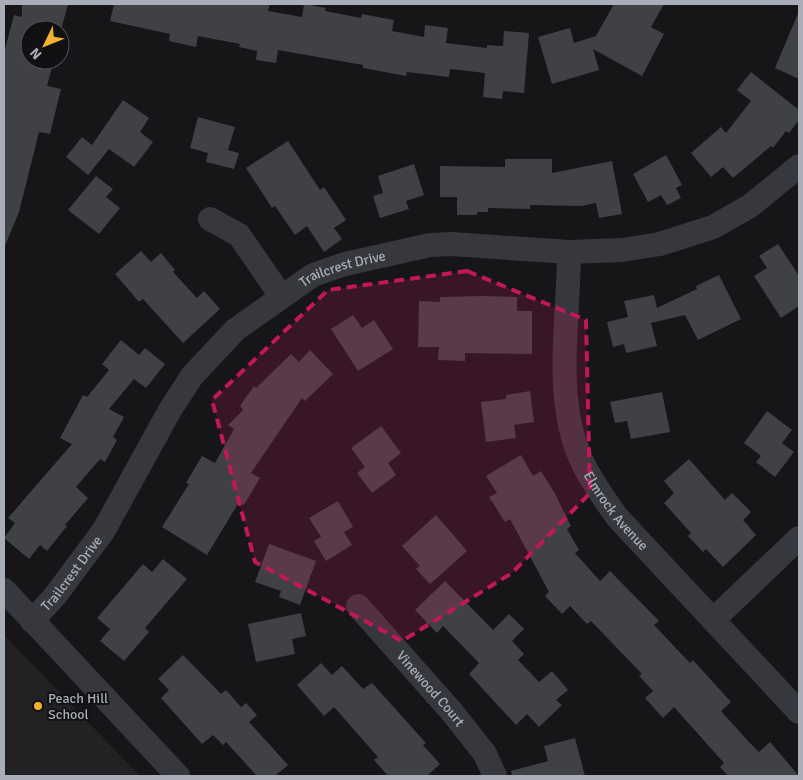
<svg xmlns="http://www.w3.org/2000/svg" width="803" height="780" viewBox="0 0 803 780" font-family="Signika,sans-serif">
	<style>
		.built { fill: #222225 }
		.building { fill: #404145 }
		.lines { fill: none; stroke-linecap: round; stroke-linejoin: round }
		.minor { stroke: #37383d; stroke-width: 24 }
		.marked { fill: #c2185b; fill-opacity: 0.2; stroke: #c2185b; stroke-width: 4; stroke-dasharray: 10 6; stroke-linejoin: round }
		.poi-dot { fill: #f2b134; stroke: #111113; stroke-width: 2 }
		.labels { text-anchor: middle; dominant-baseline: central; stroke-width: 4; stroke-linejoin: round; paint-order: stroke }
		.street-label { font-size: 14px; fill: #a8adb8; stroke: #111113 }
		.poi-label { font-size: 14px; fill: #a8adb8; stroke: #111113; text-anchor: start }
	</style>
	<rect width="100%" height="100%" fill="#161618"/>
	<path class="built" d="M4,635L140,776H4Z"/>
	<path class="building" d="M22,4H68L61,30H30V60H54L47,86L61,89L50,134L39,132L19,212L4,248V53L14,15L22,17Z
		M114,4H270L268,11L302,17L304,4L326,8L325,11L361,18L362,14L394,20L392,31L424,37L425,25L448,28L446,43L487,48V45L503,46L504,31L529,33L524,93L503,91L502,99L483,97L485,73L450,69L449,77L407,72L406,76L363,68V65L278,50L276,63L256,60L257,51L239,47L240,44L198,36L196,47L169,41L170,34L110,21Z
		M614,4H664L651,27L664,34L642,76L593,49L599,70L552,84L538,37L570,28L574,43L596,36Z
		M799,11V79L775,68Z
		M751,72L799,110V120L789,133L786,131L773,148L771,146L733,178L723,167L711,177L691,153L721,127L726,133L751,101L737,90Z
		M123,100L149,118L140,132L153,142L134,167L109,149L88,175L66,157L82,137L92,145Z
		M198,117L235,127L228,150L239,153L234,169L206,162L208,153L190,148Z
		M288,141L320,190L324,187L346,220L334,228L342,239L324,252L307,226L295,235L275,206L272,208L246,168Z
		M666,155L682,185L676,188L681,198L667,205L661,195L648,202L633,174Z
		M505,159H552V173L612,161L622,214L599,218L596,203L581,206L530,205V209L488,208V212H477V215H457V197H440V166L505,167Z
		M414,164L424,195L406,201L409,209L380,218L373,196L383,193L378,176Z
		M96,176L113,189L106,197L120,208L99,234L68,210Z
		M778,244L799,276V306L781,318L754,276L767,268L759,256Z
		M141,251L151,262L161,253L175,270L173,272L197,298L204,291L220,309L183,343L143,299L139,302L115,274Z
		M719,275L741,319L698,340L685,315L651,323L657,346L626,353L624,344L613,347L607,322L628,317L624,301L654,295L657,308L697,289L696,286Z
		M482,296L517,297V311H532V354L465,353V361L438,360L439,347H418L419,301L440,302V297Z
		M353,315L362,328L374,320L393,349L358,371L331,329Z
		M121,340L139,355L145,348L165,364L146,388L134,379L109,409L124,417L113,437L117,440L105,462L100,459L76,487L88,498L65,525L67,526L47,551L40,545L29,559L4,538L15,523L8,518L72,444L60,438L83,395L87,397L109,370L102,364Z
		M310,350L333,374L305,401L302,398L251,473L260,478L244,505L239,502L207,555L162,527L189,484L186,483L202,456L215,463L234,429L228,425L243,410L240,406L254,386L256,388L291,354L299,362Z
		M530,391L534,422L514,425L516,438L486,442L481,402L506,399V395Z
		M662,392L670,432L631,439L627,421L615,423L610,402Z
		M767,411L792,430L782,443L794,452L775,477L756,462L761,456L744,443Z
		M381,426L401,453L388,463L396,475L372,493L357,473L365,467L351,448Z
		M521,455L533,476L541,471L554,492L571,526L567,529L579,550L575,553L600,581L610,571L659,621L654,625L690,663L693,660L731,702L721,711L748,741L759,752L770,742L799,776H728L720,767L724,763L674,707L663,718L645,698L653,691L639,676L642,674L591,621L587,624L570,606L562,614L545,596L549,592L510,519L505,522L489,497L497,493L486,476Z
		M689,459L725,500L732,493L751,512L743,520L756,535L723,567L706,549L703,552L688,536L691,533L664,503L674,493L664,481Z
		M338,501L353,527L344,532L352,545L326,561L314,541L321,537L309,518Z
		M436,515L467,551L430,584L416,569L420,566L402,546Z
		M269,544L316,561L300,605L279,597L281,591L255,582Z
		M163,559L187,579L145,628L149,632L124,661L100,641L110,629L97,618L143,564L152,572Z
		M445,581L493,630L509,614L524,629L512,641L524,654L518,660L539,682L552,671L568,690L556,700L562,705L539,727L527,714L516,725L469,674L479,663L443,626L437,633L415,610Z
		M301,613L306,636L292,639L295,654L256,662L248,624Z
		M183,655L221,694L226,690L241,707L246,703L257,715L249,722L288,765L275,776H257L226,742L223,745L213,735L202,744L161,698L169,690L158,679Z
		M321,663L332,675L342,666L363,689L372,683L426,743L423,745L440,764L427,776H388L374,760L378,757L334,707L324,716L297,685Z
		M575,738L585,776H512L511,771L548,761L544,746Z"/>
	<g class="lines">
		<g class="minor">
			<path d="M210,219L239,235L281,296"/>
			<path id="s1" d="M569,252C569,318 553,397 581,459C590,480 604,498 617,517L799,712"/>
			<path d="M4,590L178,776"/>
			<path id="s2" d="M358,606L452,712L485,754L495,776"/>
			<path d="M713,620L799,538"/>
			<path id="s3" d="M32,621L55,596L104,530L170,410L192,376L235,330L313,275L345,264L430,245L451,244L569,252L622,250L660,244L713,227L750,206L799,166"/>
		</g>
	</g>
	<path class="marked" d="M467,271L586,320L590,493L512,573L402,641L255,562L212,400L328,290Z"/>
	<circle class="poi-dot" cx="38" cy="706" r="5"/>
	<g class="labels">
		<g class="street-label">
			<text stroke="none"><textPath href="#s3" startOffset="482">Trailcrest Drive</textPath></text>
			<text stroke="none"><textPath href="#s1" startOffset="272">Elmrock Avenue</textPath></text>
			<text stroke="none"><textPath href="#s3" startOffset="62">Trailcrest Drive</textPath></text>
			<text stroke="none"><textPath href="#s2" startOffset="110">Vinewood Court</textPath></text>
		</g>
		<g class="poi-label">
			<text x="48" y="698">Peach Hill<tspan x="48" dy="16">School</tspan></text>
		</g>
	</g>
	<rect width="803" height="780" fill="none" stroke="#a8adb8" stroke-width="10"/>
	<g transform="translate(45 45) rotate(227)"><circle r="24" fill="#111113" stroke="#4d4f55"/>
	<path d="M0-4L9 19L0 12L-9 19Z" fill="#f2b134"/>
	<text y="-8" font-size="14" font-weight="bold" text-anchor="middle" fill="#a8adb8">N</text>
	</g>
</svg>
